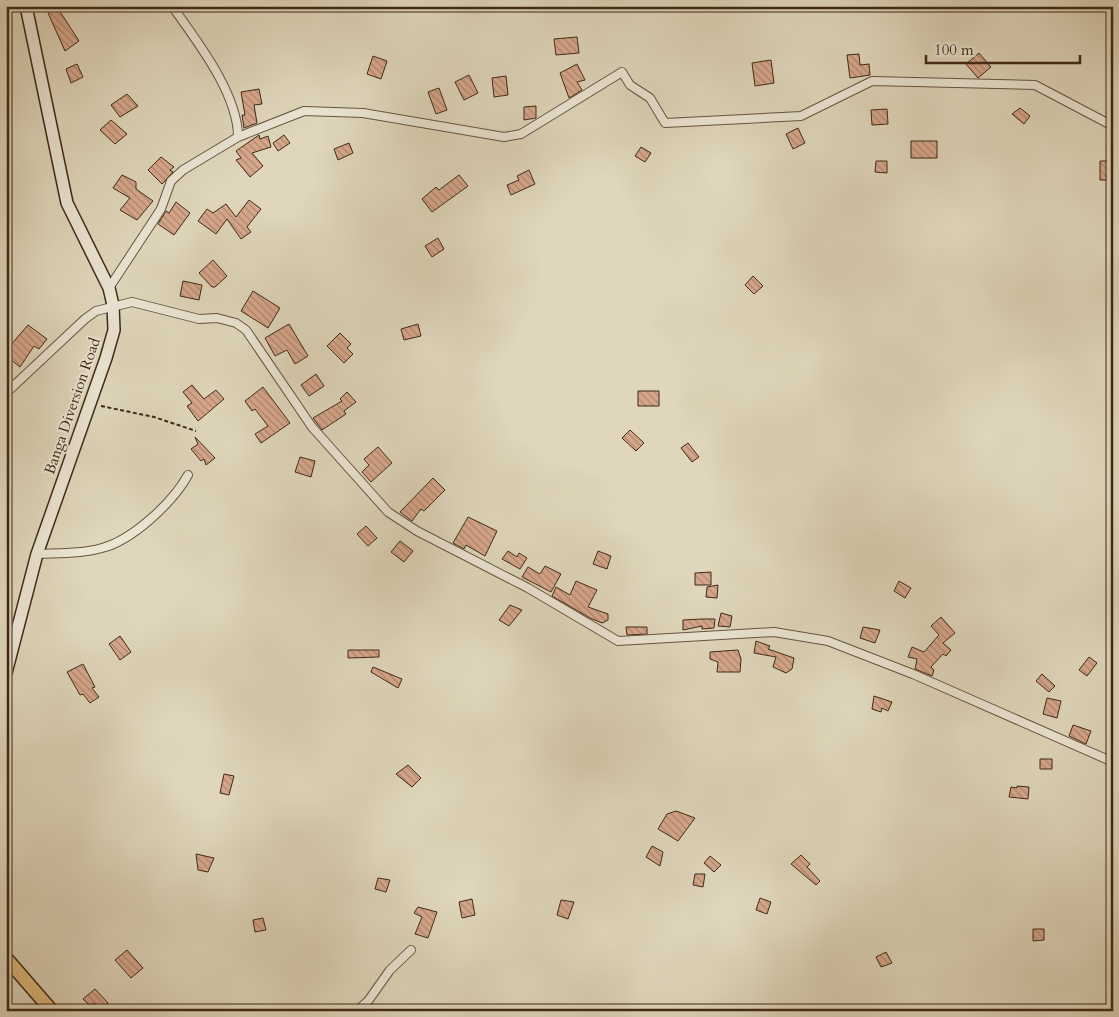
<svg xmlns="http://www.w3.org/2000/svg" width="1119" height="1017" viewBox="0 0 1119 1017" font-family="Cardo,serif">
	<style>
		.building { fill: url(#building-back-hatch); stroke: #3f2916 }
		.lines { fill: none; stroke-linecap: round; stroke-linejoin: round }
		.street-casing { stroke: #67543f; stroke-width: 10 }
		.secondary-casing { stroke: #3f2916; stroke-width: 14 }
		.primary-casing { stroke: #3f2916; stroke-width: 15 }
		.path { stroke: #3f2916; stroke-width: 2; stroke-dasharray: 4 2.5; stroke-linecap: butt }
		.street { stroke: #eae4d3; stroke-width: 8 }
		.secondary { stroke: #eae4d3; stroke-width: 11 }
		.primary { stroke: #e0bb7e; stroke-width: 12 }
		.labels { text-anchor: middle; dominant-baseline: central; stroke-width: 4; stroke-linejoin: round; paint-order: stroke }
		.street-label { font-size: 15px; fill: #3f2916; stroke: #eae4d3 }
	</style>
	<defs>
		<pattern id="building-back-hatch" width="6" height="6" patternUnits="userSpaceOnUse" patternTransform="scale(1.25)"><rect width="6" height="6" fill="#d7a78c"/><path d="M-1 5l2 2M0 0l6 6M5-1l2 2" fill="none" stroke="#b08871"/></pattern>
	</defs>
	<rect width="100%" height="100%" fill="#dfd6bb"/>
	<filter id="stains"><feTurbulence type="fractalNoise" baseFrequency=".004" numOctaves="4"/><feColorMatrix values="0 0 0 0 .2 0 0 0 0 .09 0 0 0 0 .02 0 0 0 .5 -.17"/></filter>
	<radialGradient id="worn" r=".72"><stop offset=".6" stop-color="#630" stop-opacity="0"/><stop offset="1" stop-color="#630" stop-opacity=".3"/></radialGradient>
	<path class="building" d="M57,7L79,41L65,51L48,13Z
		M577,37L579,53L556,55L554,39Z
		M979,53L991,67L978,78L966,64Z
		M859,54L860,65L869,64L870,75L850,78L847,55Z
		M373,56L387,61L381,79L367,74Z
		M771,60L774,83L755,86L752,63Z
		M77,64L83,77L71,83L66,69Z
		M577,64L585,80L577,82L582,90L569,98L560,73Z
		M469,75L478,93L464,100L455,82Z
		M506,76L508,95L494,97L492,78Z
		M439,88L447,110L436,114L428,92Z
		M259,89L262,104L254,105L257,123L244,128L242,115H245L241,92Z
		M127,94L138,106L120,117L111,105Z
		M536,106V118L524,120V107Z
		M1020,108L1030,116L1024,124L1012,114Z
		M887,109L888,124L872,125L871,110Z
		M111,120L127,134L115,144L100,130Z
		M798,128L805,143L793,149L786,134Z
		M259,135L260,139L268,136L271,147L252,153L263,166L250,177L236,160L241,158L236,151Z
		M284,135L290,143L278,151L273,143Z
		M911,141H937V158H911Z
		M349,143L353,153L338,160L334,149Z
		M641,147L651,153L645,162L635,156Z
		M161,157L174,167L170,170L173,172L162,184L148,170Z
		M876,161H887V173L875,172Z
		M1100,161H1113V180H1100Z
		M529,170L535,184L511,195L507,185L519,180L517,176Z
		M122,175L136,182V189L153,201L137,220L120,210L130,198L113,188Z
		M459,175L468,186L432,212L422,199L436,187L439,190Z
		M249,200L261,209L247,227L251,232L241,239L227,219L216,234L198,221L207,209L213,213L226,204L236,217Z
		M176,202L190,213L174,235L158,224L166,211L169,213Z
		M438,238L444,249L432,257L425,246Z
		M213,260L227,276L215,287H212L199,273Z
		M753,276L763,286L754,294L745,285Z
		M183,281L202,285L199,300L180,296Z
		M253,291L280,308L268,328L241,311Z
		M289,324L308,356L295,364L287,350L275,356L265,338Z
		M418,324L421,336L404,340L401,329Z
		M28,325L47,339L39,349L34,346L20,367L10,359L9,347Z
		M340,333L351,344L347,348L353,354L344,363L327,346Z
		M316,374L324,386L309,396L301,385Z
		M192,385L204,399L216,390L224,399L198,421L187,406L192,403L183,392Z
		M263,387L290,423L261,443L255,434L268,426L255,409L252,411L245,401Z
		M638,391H659V406H638Z
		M347,392L356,402L344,411L346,414L322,430L313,418L342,401L340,399Z
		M630,430L644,443L636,451L622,438Z
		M195,437L215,458L206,465L204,459L201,461L191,449L198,444Z
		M688,443L699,457L692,462L681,448Z
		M378,447L392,463L371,482L362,472L369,465L364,459Z
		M300,457L315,461L311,477L295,472Z
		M433,478L445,490L424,511L421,509L412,521L400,512Z
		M468,517L497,531L485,556L466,545L464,549L453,543Z
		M366,526L377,538L368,546L357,534Z
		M400,541L413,551L404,562L391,552Z
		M508,551L517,557L519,553L527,558L520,569L502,559Z
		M598,551L611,556L607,569L593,564Z
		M545,566L561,574L551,592L522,577L528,567L540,574Z
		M711,572V585H695V573Z
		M576,581L597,590L588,607L608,614V620L602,623L590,618L552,596L556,587L570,595Z
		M899,581L911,588L905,598L894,591Z
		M718,585L717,598L706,597L707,587Z
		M510,605L522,610L509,626L499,620Z
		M721,613L732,616L730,627L718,626Z
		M941,617L955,633L943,643L951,650L946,656L943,654L931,667L934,670L932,676L915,669L917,659L908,657L912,647L924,652L939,635L931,626Z
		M702,619H715L714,628L702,629V626L683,630V620Z
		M626,627H647V634L627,635Z
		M863,627L880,630L875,643L860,638Z
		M120,636L131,652L120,660L109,644Z
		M756,641L770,646L768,649L794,658L792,669L786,673L773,667L776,657L754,653Z
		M348,650H379V657L348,658Z
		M738,650L741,659L740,672H717L718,662L710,659V652Z
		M1089,657L1097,663L1087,676L1079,670Z
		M83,664L95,687L92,688L99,697L90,703L83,694L80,695L67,672Z
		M373,667L402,679L398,688L371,672Z
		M1042,674L1055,686L1049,692L1036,681Z
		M874,696L892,702L888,711L882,708L881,712L872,709Z
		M1047,698L1061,701L1057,718L1043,714Z
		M1073,725L1091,731L1086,744L1069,736Z
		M1040,759H1052V769H1040Z
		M408,765L421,778L412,787L396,774Z
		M224,774L234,776L229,795L220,793Z
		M1017,786L1029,787L1028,799L1009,797L1011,787L1017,788Z
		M676,811L695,818L678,841L658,829L667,814Z
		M652,846L663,852L660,866L646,857Z
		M196,854L214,858L208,872L198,870Z
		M801,855L810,864L807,867L820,881L816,885L791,864Z
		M710,856L721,865L714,872L704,863Z
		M695,874H705L703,887L693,885Z
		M378,878L390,880L386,892L375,889Z
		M760,898L771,902L767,914L756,910Z
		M472,899L475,915L462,918L459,902Z
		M561,900L574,902L568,919L557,915Z
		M418,907L437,912L428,938L415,934L422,917L414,913Z
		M263,918L266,930L255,932L253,920Z
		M1033,929H1044V940L1033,941Z
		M127,950L143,968L131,978L115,960Z
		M886,952L892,963L881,967L876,957Z
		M95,989L108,1003L100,1010L94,1003L90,1006L83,999Z"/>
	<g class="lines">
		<defs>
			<path id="street" d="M172,6C197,41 238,94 238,137L304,111L363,113L504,137L521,134L622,72L630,85L650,98L665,123L801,116L872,81L1035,85L1113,126
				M109,288L161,209L171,181L183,170L238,137
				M6,393L85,319L96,311L132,302L199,319L217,318L236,323L246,330L312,427L388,512L417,531L528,588L618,641L774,632L828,641L913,674L1113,762
				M37,554C59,553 81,554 102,548C133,540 173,502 188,475
				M357,1011L368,1001L390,970L411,950"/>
			<path id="secondary" d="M6,673L37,554L106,358L114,330L113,305L109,288L67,203L26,6"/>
			<path id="primary" d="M6,958L52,1011"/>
		</defs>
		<use href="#street" class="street-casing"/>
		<use href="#secondary" class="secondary-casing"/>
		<use href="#primary" class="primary-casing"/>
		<path class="path" d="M101,406L154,417L196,431"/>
		<use href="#street" class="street"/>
		<use href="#secondary" class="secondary"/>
		<use href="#primary" class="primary"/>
	</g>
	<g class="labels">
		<g class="street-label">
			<text transform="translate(72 406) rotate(-71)">Banga Diversion Road</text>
		</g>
	</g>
	<rect width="1119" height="1017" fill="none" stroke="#dfd6bb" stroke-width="25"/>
	<rect x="8" y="8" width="1104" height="1002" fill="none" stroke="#3f2916" stroke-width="2.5"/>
	<rect x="12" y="12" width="1094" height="992" fill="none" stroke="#3f2916"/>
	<path d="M926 55v8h154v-8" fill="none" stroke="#3f2916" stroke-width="2.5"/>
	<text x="934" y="55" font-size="15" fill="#3f2916" stroke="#eae4d3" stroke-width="4" paint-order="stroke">100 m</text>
	<rect width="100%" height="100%" filter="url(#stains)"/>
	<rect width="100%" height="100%" fill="url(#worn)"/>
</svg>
